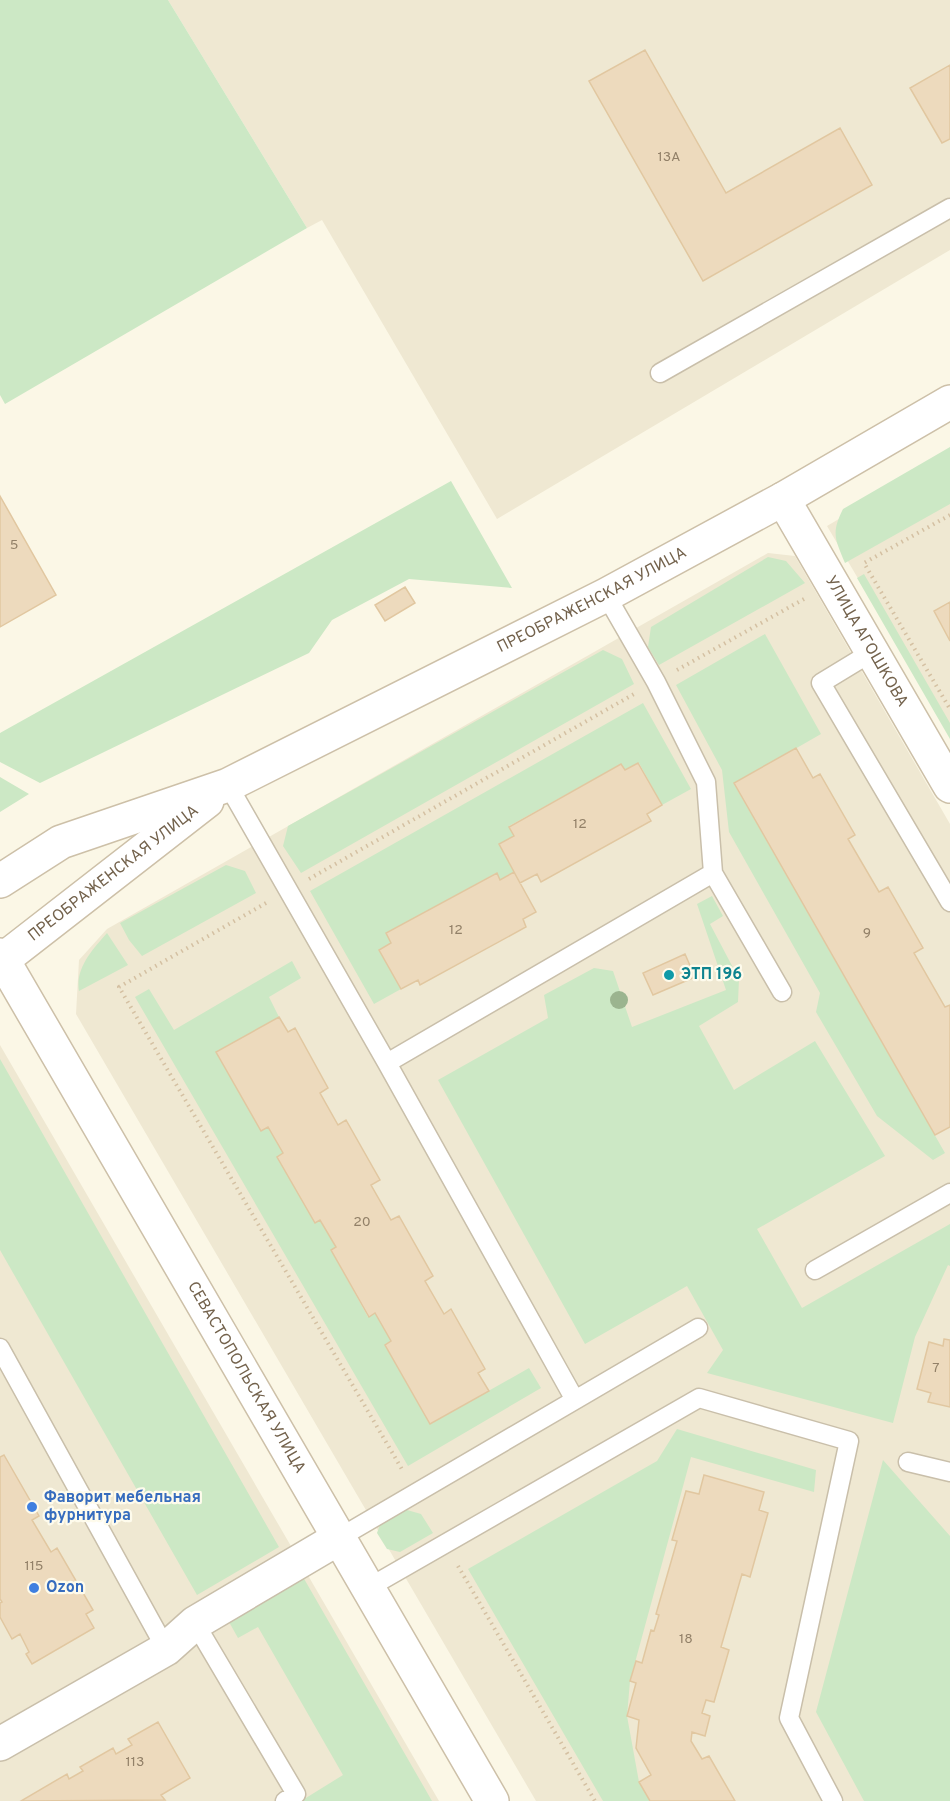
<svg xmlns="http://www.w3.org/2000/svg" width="950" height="1801" viewBox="0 0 950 1801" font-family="Overpass,sans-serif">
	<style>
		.residential { fill: #efe8d2 }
		.green { fill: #cce8c5 }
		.building { fill: #eddabd; stroke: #e1c7a0; stroke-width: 1.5 }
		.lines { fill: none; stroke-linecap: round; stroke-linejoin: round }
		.lane-casing { stroke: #c9bfaa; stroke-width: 21 }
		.street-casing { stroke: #c9bfaa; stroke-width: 36 }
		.secondary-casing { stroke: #cdc0a8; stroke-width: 36 }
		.path { stroke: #d4c0a2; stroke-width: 4; stroke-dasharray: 1.5 4.5; stroke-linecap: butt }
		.lane { stroke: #fff; stroke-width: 18 }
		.street { stroke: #fff; stroke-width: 33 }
		.secondary { stroke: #fff; stroke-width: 33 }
		.tree { fill: #9bb48f }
		.culture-dot { fill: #0f9aa8; stroke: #fefbec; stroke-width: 2 }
		.shop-dot { fill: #3f7fe0; stroke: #fefbec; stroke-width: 2 }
		.labels { text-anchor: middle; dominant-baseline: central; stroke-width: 4.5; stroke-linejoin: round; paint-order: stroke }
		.number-label { font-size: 14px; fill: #928068 }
		.street-label { font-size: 16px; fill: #73624c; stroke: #fefbec }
		.culture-label { font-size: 16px; font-weight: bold; fill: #0d838f; stroke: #fefbec; text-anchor: start }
		.shop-label { font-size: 16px; font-weight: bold; fill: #366cbe; stroke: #fefbec; text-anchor: start }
	</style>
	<rect width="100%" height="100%" fill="#fbf7e6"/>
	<path class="residential" d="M168,0H950V250L497,519L322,220L307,228Z
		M950,453V734L827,526Z
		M768,553L795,556L950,824V1801H536L76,1014L79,960L107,929Z
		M0,1045L439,1801H0Z"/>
	<path class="green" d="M0,0H168L307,228L5,404L0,395Z
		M950,447V504L845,563C835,539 831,533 843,509Z
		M451,481L512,588L409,579L332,620L309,653L40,783L0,762V733Z
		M768,557L786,561L805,583L659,665L648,647L651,627Z
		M864,574L950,723V739L857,578Z
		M765,634L821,734L734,784L945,1153L933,1160L877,1116L816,1012L820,993L729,832L722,770L676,685Z
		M603,650L622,659L634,684L301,873L283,846L288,826Z
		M643,703L691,789L662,805L639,763L625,770L621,764L509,826L514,836L499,844L514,872L500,880L496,873L387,933L391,943L379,950L401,989L374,1004L310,891Z
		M0,777L29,794L0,812Z
		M226,865L245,871L256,893L142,956L129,940L120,923Z
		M712,896L723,916L710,924L739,979L738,1002L699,1026L734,1090L815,1041L885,1156L757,1229L802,1308L950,1224V1266L948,1265L915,1337L893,1423L707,1373L723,1350L687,1286L585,1344L438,1080L548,1018L544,995L594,968L613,971L632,1027L726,990L697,904Z
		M107,933L128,965L79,991C75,968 93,949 107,933Z
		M292,961L301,978L269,997L279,1017L217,1052L261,1131L268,1127L283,1153L278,1157L315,1223L320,1220L336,1247L331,1250L368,1317L375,1313L391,1341L385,1345L430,1424L529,1368L541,1388L408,1466L135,997L149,989L174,1030Z
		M0,1059L279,1547L197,1595L0,1250Z
		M677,1429L816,1470L814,1492L691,1457L630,1681L627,1716L639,1782L650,1801H603L468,1569L657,1461Z
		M883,1460L950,1536V1801H864L816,1712Z
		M407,1510L421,1514L433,1533L400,1552L387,1549L377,1533L381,1522L396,1512Z
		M299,1570L432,1801H301L343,1775L258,1627L238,1638L224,1613Z"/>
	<path class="building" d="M645,50L726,193L840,128L872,185L703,281L589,81Z
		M950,65V139L942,143L910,88Z
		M0,496L56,595L0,627Z
		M405,587L415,603L385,621L375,605Z
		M950,602V641L934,611Z
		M796,748L813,778L820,774L855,835L848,839L879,892L888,887L923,948L914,953L945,1007L950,1005V1127L935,1135L734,783Z
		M638,763L662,805L647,814L651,821L541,882L537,874L520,883L499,844L514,836L509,827L621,764L625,770Z
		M514,872L536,912L523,919L526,927L420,985L418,980L401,989L379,950L391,943L386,933L497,873L500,880Z
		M685,954L695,977L653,995L643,973Z
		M279,1017L288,1032L295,1028L328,1088L320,1093L338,1125L346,1120L380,1180L371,1185L391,1220L399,1216L433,1276L425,1281L444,1314L451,1309L485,1369L478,1373L489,1391L430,1424L385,1345L391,1341L375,1313L369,1317L331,1250L336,1247L320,1220L315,1223L277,1157L283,1153L268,1127L261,1131L216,1052Z
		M944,1339L950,1340V1407L928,1402L931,1393L917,1389L929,1342L943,1346Z
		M4,1455L39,1516L32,1520L51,1552L57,1548L93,1610L86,1614L94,1628L32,1664L26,1654L29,1652L20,1634L12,1639L0,1617V1603L2,1602L0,1599V1457Z
		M704,1475L764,1492L759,1510L768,1513L750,1577L742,1574L721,1647L729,1650L714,1702L706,1700L702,1713L710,1716L705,1736L692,1732L691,1741L702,1759L709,1756L735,1801H650L639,1782L651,1775L636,1748L639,1720L627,1716L636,1683L630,1681L636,1661L642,1663L651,1630L654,1631L659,1615L656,1614L677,1541L672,1540L686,1491L699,1494Z
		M158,1722L190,1778L161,1795L165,1800L21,1801L67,1774L69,1779L83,1771L80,1767L113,1748L116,1754L132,1745L128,1739Z"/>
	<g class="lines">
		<defs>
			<path id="lane" d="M660,373L950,208
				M606,595L656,682L706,782L713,873L782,992
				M872,652L821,683L950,902
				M228,785L387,1063L575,1400L339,1538
				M387,1063L713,873
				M815,1270L950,1193
				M0,1348L166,1649
				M575,1400L698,1328
				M908,1462L950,1472
				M368,1588L699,1398L849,1441L789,1718L833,1801
				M195,1623L296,1794L285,1801"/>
			<path id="street" d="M0,1744L166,1649L195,1623L339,1538"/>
			<g id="secondary">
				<path id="s1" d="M783,499L950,786"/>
				<path id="s2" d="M0,881L61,842L228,785L606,595L783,499L950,402"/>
				<path id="s3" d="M0,955L492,1801"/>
				<path id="s4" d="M0,962L207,801"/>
			</g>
		</defs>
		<use href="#lane" class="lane-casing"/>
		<use href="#street" class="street-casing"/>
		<use href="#secondary" class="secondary-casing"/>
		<path class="path" d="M950,515L864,563L950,709
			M677,670L804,599
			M309,879L634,694
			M266,903L119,987L403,1471
			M458,1566L595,1801"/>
		<use href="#lane" class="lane"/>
		<use href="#street" class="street"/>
		<use href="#secondary" class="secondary"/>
	</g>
	<circle class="tree" cx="619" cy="1000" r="9"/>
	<circle class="culture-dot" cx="669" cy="975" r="6"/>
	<g class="shop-dot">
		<circle cx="32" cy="1507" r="6"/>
		<circle cx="34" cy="1588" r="6"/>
	</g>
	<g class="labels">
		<g class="number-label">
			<text x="669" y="157">13A</text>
			<text x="14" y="545">5</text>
			<text x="580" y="824">12</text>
			<text x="456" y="930">12</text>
			<text x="867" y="933">9</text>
			<text x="362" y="1222">20</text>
			<text x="936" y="1368">7</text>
			<text x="34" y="1566">115</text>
			<text x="686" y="1639">18</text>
			<text x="135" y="1762">113</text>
		</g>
		<g class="street-label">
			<text stroke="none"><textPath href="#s2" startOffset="657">ПРЕОБРАЖЕНСКАЯ УЛИЦА</textPath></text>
			<text stroke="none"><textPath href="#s1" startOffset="165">УЛИЦА АГОШКОВА</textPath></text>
			<text stroke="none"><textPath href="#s4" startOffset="144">ПРЕОБРАЖЕНСКАЯ УЛИЦА</textPath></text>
			<text stroke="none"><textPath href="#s3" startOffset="489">СЕВАСТОПОЛЬСКАЯ УЛИЦА</textPath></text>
		</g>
		<g class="culture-label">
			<text x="681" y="975">ЭТП 196</text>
		</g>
		<g class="shop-label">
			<text x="44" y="1498">Фаворит мебельная<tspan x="44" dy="18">фурнитура</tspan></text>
			<text x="46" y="1588">Ozon</text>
		</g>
	</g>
</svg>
